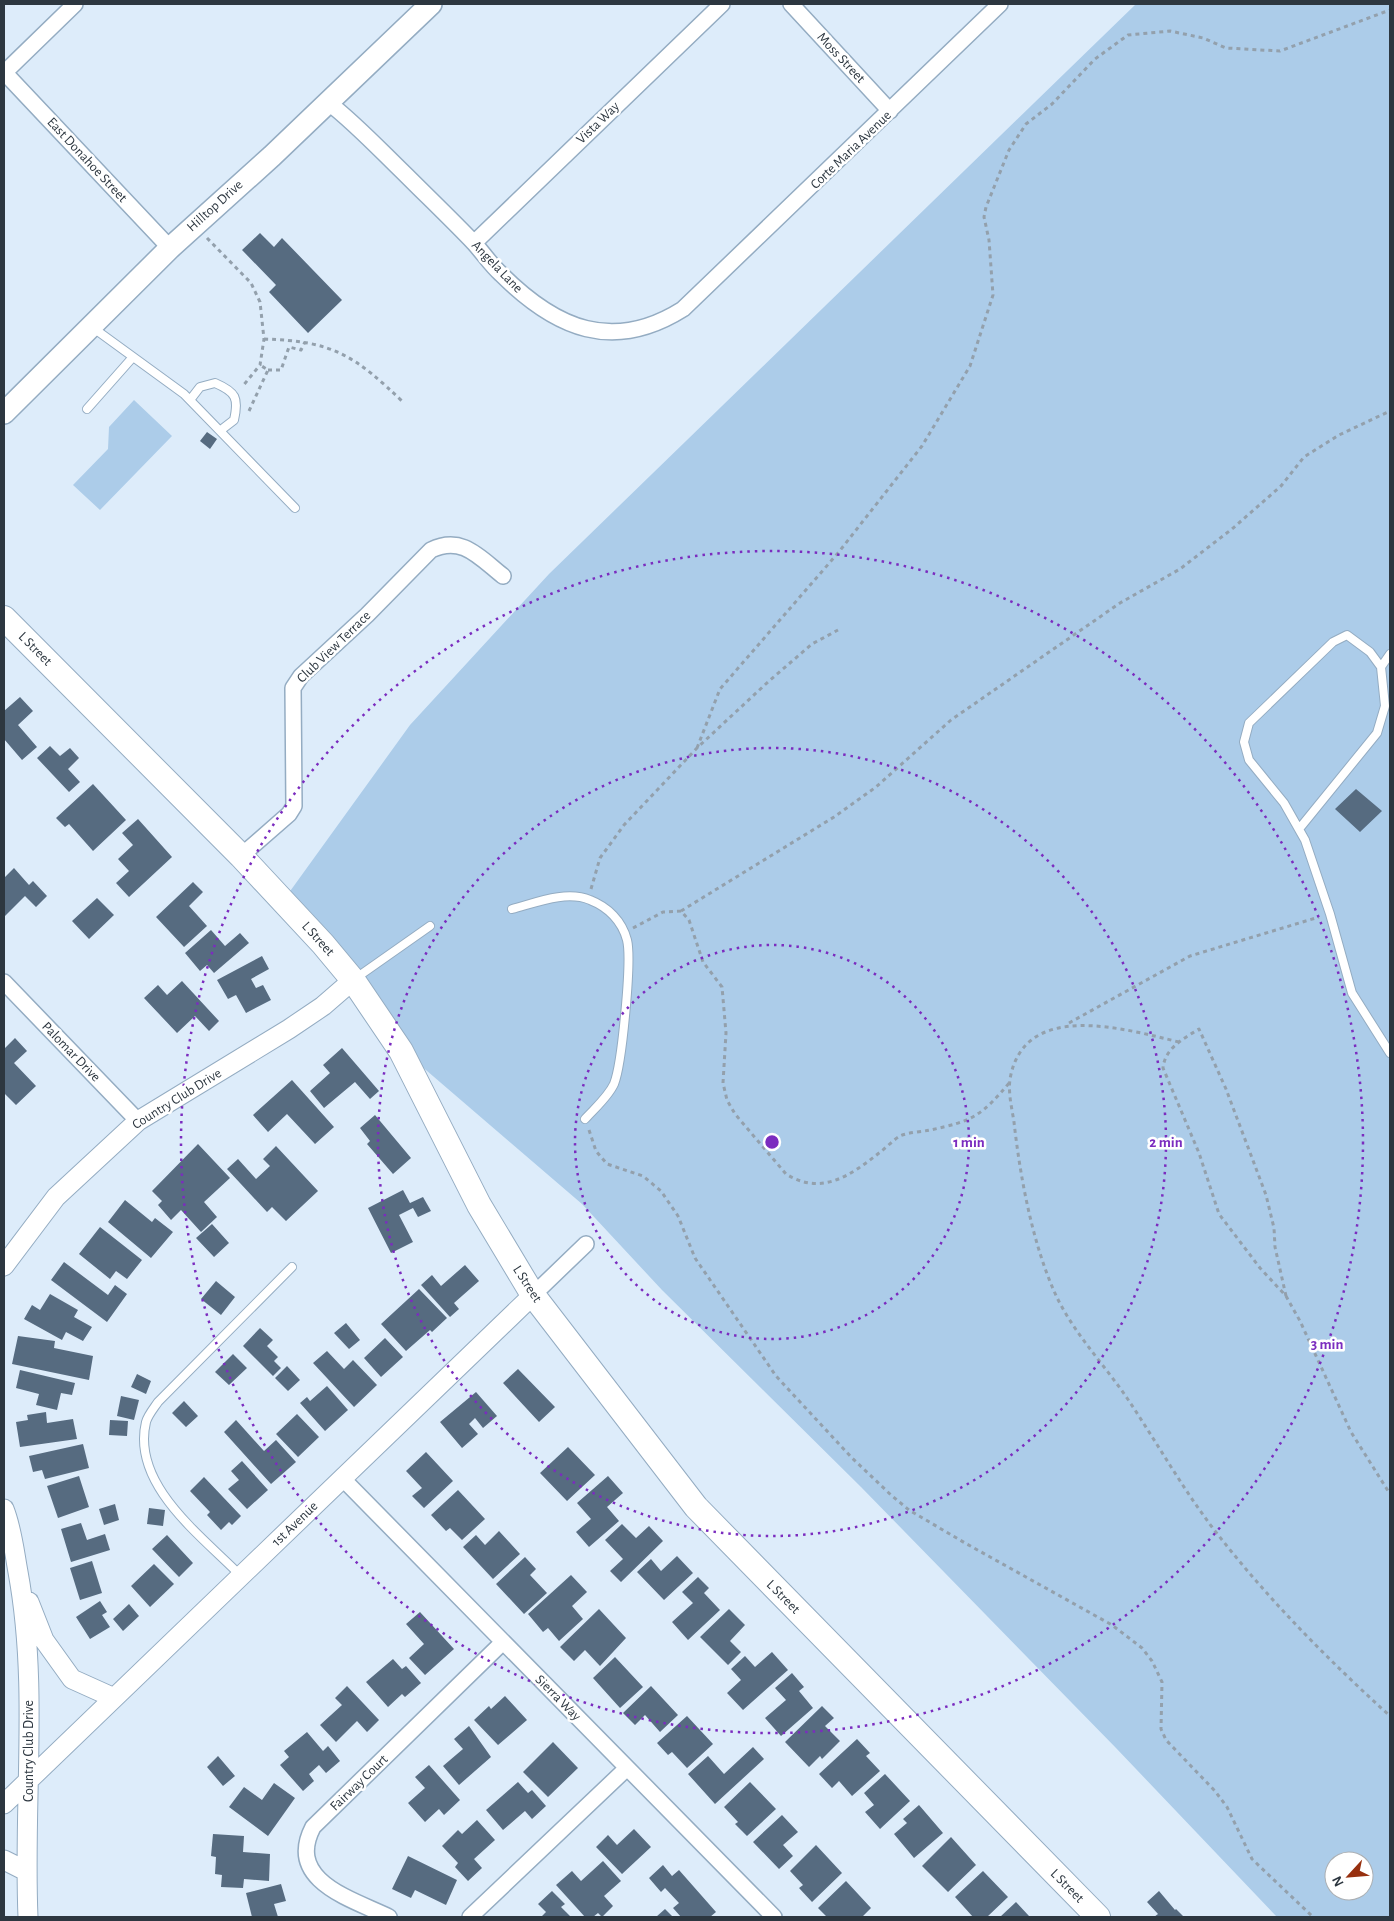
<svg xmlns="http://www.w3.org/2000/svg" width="1394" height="1921" viewBox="0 0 1394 1921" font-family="'Alegreya Sans',sans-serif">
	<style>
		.green { fill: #accce9; fill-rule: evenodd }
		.building { fill: #566b80 }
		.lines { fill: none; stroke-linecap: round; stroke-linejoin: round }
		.service-casing { stroke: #94acc2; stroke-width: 10 }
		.minor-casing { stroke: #94acc2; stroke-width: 18 }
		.tertiary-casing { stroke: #94acc2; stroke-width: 21 }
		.secondary-casing { stroke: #94acc2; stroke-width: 24 }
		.primary-casing { stroke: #94acc2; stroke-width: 26 }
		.path { stroke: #93a0ac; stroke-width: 3; stroke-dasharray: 4 4; stroke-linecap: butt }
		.service { stroke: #fff; stroke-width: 8 }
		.minor { stroke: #fff; stroke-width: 15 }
		.tertiary { stroke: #fff; stroke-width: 19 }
		.secondary { stroke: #fff; stroke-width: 21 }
		.primary { stroke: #fff; stroke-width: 24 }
		.ring { fill: none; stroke: #7b2cbf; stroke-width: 2.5; stroke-dasharray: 2.5 5 }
		.labels { text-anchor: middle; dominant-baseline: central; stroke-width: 5; stroke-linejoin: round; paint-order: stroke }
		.street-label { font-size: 14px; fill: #2d3740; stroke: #fff }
		.centre { fill: #7b2cbf; stroke: #fff; stroke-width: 2.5 }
		.ring-label { font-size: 15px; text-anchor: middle; font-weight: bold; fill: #7b2cbf; stroke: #fff; stroke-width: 5; stroke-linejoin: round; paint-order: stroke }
	</style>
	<rect width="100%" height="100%" fill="#ddecfa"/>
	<path class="green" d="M1136,4H1390V1917H1277L1116,1748L861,1487L662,1290L582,1204L398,1046L283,901L410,725L549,574ZM1334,1861H1364V1891H1334Z
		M134,400L172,436L100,510L73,485L108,449L109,427Z"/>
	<path class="building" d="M260,233L274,247L282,238L342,300L308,333L269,292L276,285L242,250Z
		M207,432L217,439L210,449L200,441Z
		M20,697L33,711L18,725L37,747L22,760L4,739V711Z
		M50,746L60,756L70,748L79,758L68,769L80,782L69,792L37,758Z
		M93,784L126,820L93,851L69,824L65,827L56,818Z
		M1356,789L1382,811L1360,832L1335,809Z
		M138,819L172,857L129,897L116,883L129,871L118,859L133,845L122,833Z
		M14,868L29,885L33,881L47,896L36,907L25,896L4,917V878Z
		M193,882L203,892L189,906L207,926L184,947L156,917Z
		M97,898L114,915L89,939L72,921Z
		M211,930L225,946L240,933L249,943L214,973L207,965L200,971L185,953Z
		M262,956L269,969L251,979L256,988L263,985L271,1000L246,1013L236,995L228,999L217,980Z
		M182,981L219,1021L209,1031L195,1016L177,1033L144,998L158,985L167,995Z
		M15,1038L27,1051L14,1063L36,1086L16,1105L4,1093V1049Z
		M342,1048L379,1091L370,1099L355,1082L324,1108L310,1091L330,1073L323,1065Z
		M292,1080L334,1127L315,1144L287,1114L268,1132L253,1115Z
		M375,1115L411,1158L393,1174L367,1144L370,1141L360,1128Z
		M198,1144L230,1178L204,1202L217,1217L201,1232L181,1210L171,1220L158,1205L162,1201L152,1191Z
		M276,1146L318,1191L286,1221L272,1207L267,1212L227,1169L238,1159L256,1179L270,1166L263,1159Z
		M403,1190L410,1203L423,1197L431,1211L418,1217L413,1208L399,1215L413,1242L391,1253L368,1208Z
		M125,1200L152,1222L155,1218L173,1232L151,1258L108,1222Z
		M212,1224L229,1243L214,1257L196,1238Z
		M100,1227L142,1260L127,1279L116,1271L110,1279L79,1254Z
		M64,1262L108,1295L115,1285L127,1294L107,1322L51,1280Z
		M465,1265L479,1281L454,1303L459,1309L450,1317L421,1285L432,1275L441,1286Z
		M216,1281L235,1297L221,1315L201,1299Z
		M419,1289L447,1318L432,1332L430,1330L406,1351L381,1324Z
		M50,1294L78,1310L74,1317L92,1327L83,1341L66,1332L62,1340L24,1319L32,1305L40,1310Z
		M346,1323L360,1340L349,1349L334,1333Z
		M260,1328L273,1340L267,1346L278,1357L274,1361L281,1368L273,1376L243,1346Z
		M18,1336L55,1341L54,1348L93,1356L89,1380L12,1364Z
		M385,1338L403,1357L381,1377L364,1358Z
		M327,1351L344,1369L353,1360L377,1385L354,1407L313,1363Z
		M233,1354L247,1368L229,1385L215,1372Z
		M287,1366L300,1380L288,1391L275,1378Z
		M518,1369L555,1407L539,1422L503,1383Z
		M20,1370L75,1383L72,1395L61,1393L57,1410L36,1405L39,1394L16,1388Z
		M137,1374L151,1381L146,1394L131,1387Z
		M327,1386L348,1410L325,1431L300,1403L307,1397L310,1401Z
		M476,1392L497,1416L483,1428L475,1418L469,1424L478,1434L462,1448L440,1422Z
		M121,1396L139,1400L134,1420L117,1416Z
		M184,1401L198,1416L186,1427L172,1413Z
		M46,1412L47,1423L73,1419L77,1439L20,1447L16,1422L28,1420L27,1415Z
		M297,1414L319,1437L298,1457L276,1434Z
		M110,1420L128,1421L127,1436L109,1435Z
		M236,1420L264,1451L276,1440L296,1462L271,1484L224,1432Z
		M83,1444L89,1468L45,1479L42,1470L33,1472L29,1456Z
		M568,1447L595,1475L567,1501L540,1473Z
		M426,1452L453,1481L424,1508L412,1496L422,1488L406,1471Z
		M242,1461L268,1490L247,1509L228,1489L239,1480L231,1471Z
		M79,1476L89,1507L58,1518L47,1486Z
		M608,1476L623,1493L607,1507L619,1521L589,1547L576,1532L591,1519L577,1503Z
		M204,1477L241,1516L232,1525L229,1522L221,1530L207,1515L210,1512L190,1491Z
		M458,1490L485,1519L462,1540L450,1528L446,1531L431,1515Z
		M115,1504L119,1520L104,1525L99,1509Z
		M149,1508L165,1510L163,1526L147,1524Z
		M81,1523L87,1540L105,1534L110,1550L71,1562L61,1529Z
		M622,1524L636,1538L649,1526L663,1541L621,1582L610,1571L623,1559L605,1540Z
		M499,1531L520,1554L493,1579L463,1547L476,1535L485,1545Z
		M167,1535L193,1563L179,1577L152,1549Z
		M677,1556L693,1573L664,1600L637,1572L651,1559L661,1571Z
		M525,1557L536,1569L530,1575L547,1593L524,1614L496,1584Z
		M92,1561L102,1593L80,1600L70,1568Z
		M154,1564L174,1584L150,1607L131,1586Z
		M571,1575L587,1592L572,1606L583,1619L559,1641L548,1628L543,1632L528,1614Z
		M698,1577L709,1588L704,1593L720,1610L688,1640L672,1622L693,1603L682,1592Z
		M100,1601L107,1612L102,1615L110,1627L90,1639L76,1617Z
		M129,1604L139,1616L123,1631L113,1619Z
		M599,1609L626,1638L600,1666L585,1650L574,1661L560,1647Z
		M729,1609L745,1625L730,1641L741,1652L728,1665L700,1637Z
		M420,1612L454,1649L425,1675L409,1658L424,1644L406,1624Z
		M772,1652L788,1670L743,1710L727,1693L741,1680L731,1669L745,1656L755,1667Z
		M615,1657L643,1687L620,1708L593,1678Z
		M393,1659L402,1669L406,1666L421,1683L405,1697L402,1694L388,1707L366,1682Z
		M792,1673L804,1687L799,1691L813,1708L781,1736L765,1718L786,1700L775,1688Z
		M347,1686L379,1720L367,1732L357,1721L336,1742L320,1725L342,1705L335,1698Z
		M651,1686L678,1715L660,1732L645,1715L635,1725L623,1713Z
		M505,1696L527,1720L498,1745L474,1720L489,1706L491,1709Z
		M822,1706L834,1718L825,1726L840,1741L822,1759L820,1756L809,1767L785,1742Z
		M687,1716L713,1744L687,1768L672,1752L668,1755L657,1743Z
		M469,1726L491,1757L459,1785L443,1766L463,1749L454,1739Z
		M307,1732L323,1751L328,1746L340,1761L326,1773L319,1765L309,1774L314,1781L303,1791L280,1765L289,1757L284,1751Z
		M857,1739L870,1753L866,1756L880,1771L852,1796L839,1781L832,1788L819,1774Z
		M553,1742L578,1768L548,1797L523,1772Z
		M753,1747L764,1759L715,1804L688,1774L708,1756L724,1774Z
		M218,1756L235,1776L223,1786L207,1767Z
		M429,1765L460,1800L444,1815L439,1809L425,1822L408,1803L425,1788L415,1777Z
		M885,1774L910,1801L880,1829L865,1812L874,1805L864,1793Z
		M518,1782L528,1793L532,1790L546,1806L532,1819L525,1811L503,1830L486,1810Z
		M750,1782L776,1809L747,1836L735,1824L738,1822L724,1807Z
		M274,1783L295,1798L268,1836L229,1807L244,1787L262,1800Z
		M919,1805L943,1833L914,1858L894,1834L907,1823L903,1819Z
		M782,1815L798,1832L783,1845L793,1856L779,1869L753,1842Z
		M477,1820L495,1840L474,1859L482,1868L468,1881L455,1867L458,1863L442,1846L458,1830L462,1834Z
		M634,1829L651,1847L622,1874L596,1847L608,1835L617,1845Z
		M213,1834L244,1836L243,1852L270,1854L269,1881L244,1879L243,1888L221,1887L222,1875L215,1874L216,1857L211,1856Z
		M951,1837L976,1865L948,1892L922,1866Z
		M816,1845L842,1873L812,1902L799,1888L803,1885L790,1871Z
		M408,1856L457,1880L446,1905L415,1890L411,1898L392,1889Z
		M603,1861L621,1881L604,1896L613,1906L602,1917L598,1913L593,1917H585L556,1885L572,1871L581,1881Z
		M663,1865L672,1876L679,1870L716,1912L710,1917H681L673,1908L679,1903L665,1888L661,1892L649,1878Z
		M983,1871L1008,1897L987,1917H973L955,1897Z
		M846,1881L871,1908L862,1917H827L818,1908Z
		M281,1884L286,1901L274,1904L278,1917H252L246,1893Z
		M552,1891L565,1904L561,1907L571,1917H541L546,1912L538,1904Z
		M1159,1891L1175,1910L1176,1909L1184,1917H1154L1158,1914L1147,1902Z
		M1016,1902L1029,1916L1000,1917Z
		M665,1909L673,1917H656Z"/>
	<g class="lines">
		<defs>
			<path id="service" d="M92,327L184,394L295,508
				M190,400L200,387L215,383C236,392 239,398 234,420L221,430
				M87,409L133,357
				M1381,667L1390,654
				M1299,829L1377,733L1385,706L1381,667L1370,652L1347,635L1333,642L1249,723L1244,742L1249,760L1284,803L1305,840L1330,914L1352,993L1390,1053
				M512,909C535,903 566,890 590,900C608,907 622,921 627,940C632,960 622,1064 614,1084C608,1097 595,1108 585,1119
				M356,978L430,926
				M241,1576C202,1536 131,1485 146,1422C148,1415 154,1408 158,1402L292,1267"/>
			<path id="minor" d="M791,4L890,111
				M4,72L170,248
				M4,73L75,4
				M329,103C357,125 381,151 407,176C429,198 452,220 474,243C483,253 491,265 501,274C556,329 613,353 683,309L1000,4
				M474,243L722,4
				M241,856L289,814L294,806L293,688L301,676L367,615L431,550C462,535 479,557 503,576
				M4,982L138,1121
				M533,1295L586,1244
				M343,1479L774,1917
				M389,1917C352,1899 285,1881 313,1827L503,1642
				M470,1917L627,1768"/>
			<path id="tertiary" d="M4,1266L56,1197L138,1121L289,1029L323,1006L353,980
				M4,1509C12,1529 14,1550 18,1572C39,1686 23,1802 28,1917
				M29,1602L44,1640L72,1679L112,1697
				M4,1804L533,1295
				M4,1860L26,1871"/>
			<path id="secondary" d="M4,413L170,248L272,156L431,4"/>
			<path id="primary" d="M4,618L241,856L323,944L353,980L401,1051L479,1205L533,1295L696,1507L1098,1917"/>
		</defs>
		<use href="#service" class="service-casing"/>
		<use href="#minor" class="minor-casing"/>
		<use href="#tertiary" class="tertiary-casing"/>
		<use href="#secondary" class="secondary-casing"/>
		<use href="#primary" class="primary-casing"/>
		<path class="path" d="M207,238L251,283L260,302L264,339L260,365L242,387
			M264,339C334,341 355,356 404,403
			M268,370H281L289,347L301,350L305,342
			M249,411L268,370L260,365
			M697,748L720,689L838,553L922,446L970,366L993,295L989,240L984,217L986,207L1009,150L1026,124L1052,104L1095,59L1128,35L1170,31L1203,38L1226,48L1280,51L1390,10
			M591,889L600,858L624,825L697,748L769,681L812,644L838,630
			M681,911L834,817L876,787L951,720L1120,603L1180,569L1232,529L1281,486L1304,457L1339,435L1390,411
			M633,928L663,912L681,911L689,920L703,962L722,987L726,1033L723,1083L727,1100L735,1114L786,1174C821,1196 850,1176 879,1153C886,1148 893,1140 900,1136C909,1132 921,1132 930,1130C974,1121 982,1115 1010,1082
			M1069,1023L1190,956L1319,917
			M1179,1042C1125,1029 1024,999 1010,1079C1008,1093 1012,1109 1014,1122C1020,1176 1032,1241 1054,1291C1071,1330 1103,1363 1127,1398C1156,1441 1181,1486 1212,1527C1265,1596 1326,1658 1390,1716
			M589,1130L596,1151L607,1164L643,1176L661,1191L678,1216L695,1258L776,1376L852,1458L891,1495L909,1510L965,1543L1112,1625L1142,1648L1152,1661L1162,1682L1161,1729L1166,1740L1215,1791L1227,1807L1252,1859L1313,1917
			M1286,1296L1275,1247L1274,1228L1266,1195L1226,1089L1199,1029C1183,1039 1165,1048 1163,1068L1199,1153L1219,1214L1260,1268L1286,1296L1300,1321L1351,1432L1390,1494"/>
		<use href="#service" class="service"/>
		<use href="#minor" class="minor"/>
		<use href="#tertiary" class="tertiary"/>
		<use href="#secondary" class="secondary"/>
		<use href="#primary" class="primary"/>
	</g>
	<g class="ring">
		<circle cx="772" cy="1142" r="197"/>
		<circle cx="772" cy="1142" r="394"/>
		<circle cx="772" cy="1142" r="591"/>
	</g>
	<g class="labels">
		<g class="street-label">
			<text transform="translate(841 58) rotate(47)">Moss Street</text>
			<text transform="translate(598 123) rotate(-44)">Vista Way</text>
			<text transform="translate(851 150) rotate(-44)">Corte Maria Avenue</text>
			<text transform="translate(87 160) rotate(47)">East Donahoe Street</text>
			<text transform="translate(215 206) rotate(-42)">Hilltop Drive</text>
			<text transform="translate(497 267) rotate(46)">Angela Lane</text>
			<text transform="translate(334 647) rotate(-44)">Club View Terrace</text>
			<text transform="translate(35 649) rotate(45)">L Street</text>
			<text transform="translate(318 939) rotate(48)">L Street</text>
			<text transform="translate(71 1052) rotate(46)">Palomar Drive</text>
			<text transform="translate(177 1099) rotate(-32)">Country Club Drive</text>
			<text transform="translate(527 1284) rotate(57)">L Street</text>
			<text transform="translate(295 1524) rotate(-44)">1st Avenue</text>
			<text transform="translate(783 1597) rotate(45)">L Street</text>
			<text transform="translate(558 1698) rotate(45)">Sierra Way</text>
			<text transform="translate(29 1751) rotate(-90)">Country Club Drive</text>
			<text transform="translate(359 1783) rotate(-44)">Fairway Court</text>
			<text transform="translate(1067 1886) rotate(45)">L Street</text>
		</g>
	</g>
	<circle cx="772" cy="1142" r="8" class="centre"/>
	<g class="ring-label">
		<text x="969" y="1147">1 min</text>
		<text x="1166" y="1147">2 min</text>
		<text x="1327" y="1349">3 min</text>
	</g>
	<rect width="1394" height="1921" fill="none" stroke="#2d3740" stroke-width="10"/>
	<g transform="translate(1349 1876) rotate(244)"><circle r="24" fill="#ffffff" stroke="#abafb3"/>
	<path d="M0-4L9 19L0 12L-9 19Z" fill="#97300f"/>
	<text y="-8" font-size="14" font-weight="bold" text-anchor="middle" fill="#2d3740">N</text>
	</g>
</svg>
